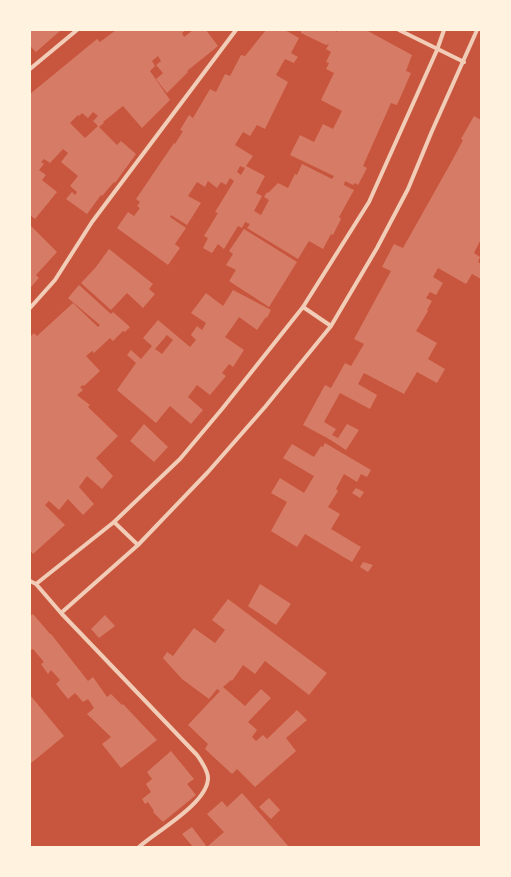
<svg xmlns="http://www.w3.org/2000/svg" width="511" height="877" viewBox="0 0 511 877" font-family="Raleway,sans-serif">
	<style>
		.building { fill: #d67c66; fill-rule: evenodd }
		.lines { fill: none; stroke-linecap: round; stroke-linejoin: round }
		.minor { stroke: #f1ccb7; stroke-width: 4 }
	</style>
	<rect width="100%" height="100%" fill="#c8553d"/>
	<path class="building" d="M30,30H61L36,52L30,46Z
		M116,30H186L182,33L184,37L193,30H206L218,46L187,71L188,72L167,93L156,79L163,73L156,65L161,61L158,56L152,61L155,66L150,71L170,100L142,128L123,106L103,122L104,123L99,127L117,145L121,141L136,154L115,183L114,182L102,196L101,195L87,214L66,199L72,192L75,195L77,192L70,186L78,176L61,162L68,153L63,149L50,163L44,159L41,162L44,164L39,170L46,175L42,180L57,192L35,219L30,215V94L97,39L100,42ZM93,112L98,116L93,121L98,126L85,138L70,123L78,115L79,116L82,113L88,118Z
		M266,30H285L299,38L291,53L298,57L295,61L294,63L285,59L276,75L288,82L265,129L257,125L250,136L243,132L235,145L253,156L246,166L265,176L256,193L262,196L254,211L261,215L269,200L264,197L267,192L268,193L278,183L288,188L295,174L297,175L302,164L332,179L334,176L290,155L300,135L314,142L323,124L333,129L342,111L321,100L334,73L326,69L329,63L326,62L331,52L326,49L329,44L326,45L301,33V30H333L337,32L338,30H366L412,55L406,71L411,73L397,105L391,103L363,166L367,168L358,185L355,183L353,185L345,181L344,185L354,190L339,217L341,219L333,235L331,234L323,249L309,241L298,259L247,228L250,224L245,222L242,228L238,226L224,249L218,244L212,253L203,248L208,238L204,236L218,213L215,212L234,181L230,178L226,185L221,182L217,188L208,181L205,187L197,182L188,196L201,203L187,225L171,215L170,217L186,228L175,244L180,248L168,265L117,228L128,212L134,216L140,208L137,206L140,202L136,199L174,143L175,144L183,131L180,130L189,115L193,118L210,89L216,92L225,74L230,76L241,55L245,56ZM240,166L245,168L241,175L237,172Z
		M474,116L481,120V239L474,253L480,257L478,262L481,264V279L472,274L466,284L438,268L433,277L443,283L436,295L430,292L426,298L432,301L427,310L428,311L416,331L437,343L428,359L445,369L437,383L417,372L404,394L364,373L358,384L377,395L370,409L340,393L324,422L336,429L332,435L338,438L347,424L359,430L346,450L329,439L303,425L325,385L331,388L345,363L351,366L364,344L354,339L391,271L382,267L394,244L403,248L453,159L463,140L461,139L462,137Z
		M30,225L57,252L36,275L39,278L30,288Z
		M244,229L297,262L269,307L229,281L236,270L226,265L233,254L229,251Z
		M109,249L153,284L149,289L155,294L143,308L127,293L111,310L81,283L96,267Z
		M79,285L111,314L113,312L130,327L125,332L123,331L113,341L110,338L94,353L92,351L86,356L100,371L84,386L83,385L80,387L83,390L77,395L90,405L88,407L118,436L96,458L113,476L102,489L87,476L79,487L94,504L83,515L68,499L59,510L49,501L45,505L65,525L33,554L30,550V337L34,333L37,336L73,303L98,327L100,325L68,298Z
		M233,290L271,310L267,318L266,317L257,330L239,317L233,326L225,337L244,350L233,367L229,364L222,373L226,376L210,395L197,385L188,397L203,410L191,424L170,406L156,423L117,390L136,363L127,355L131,350L141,359L152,346L143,338L158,320L190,347L196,340L191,335L197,326L202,330L206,323L191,313L206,293L223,306ZM167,335L173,340L162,354L155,349Z
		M144,424L168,447L154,462L130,441Z
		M325,443L371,470L367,477L361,474L357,482L344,474L336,489L338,491L328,507L340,514L331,529L361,547L352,562L305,534L297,547L271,531L287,502L271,493L280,478L304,493L314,476L283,458L292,444L314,457L321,446L323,447Z
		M356,488L364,492L360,498L352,493Z
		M363,562L373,565L368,572L360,567Z
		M260,584L291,604L276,625L248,606Z
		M228,599L327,673L309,695L265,661L255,674L243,665L232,681L231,680L223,687L245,706L261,689L271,698L248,722L257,730L252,737L256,741L263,735L267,739L297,710L307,720L286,738L296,751L255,787L237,769L232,774L205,749L208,744L188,725L220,691L217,689L209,699L182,679L163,658L167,652L173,656L194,628L215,643L225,630L212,620Z
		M33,614L50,634H51L88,681L93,677L107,697L111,694L122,705L123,704L157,740L121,768L102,744L111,737L87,714L94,708L88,699L83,702L75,693L68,699L56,684L60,680L51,670L48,674L41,664L44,662L33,649L31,650L30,648V616Z
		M105,615L115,626L99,638L91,629Z
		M30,695L64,736L30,764Z
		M171,751L194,779L187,784L196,795L163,822L153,812L154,811L148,802L145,804L142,799L151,792L146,784L152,779L147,772Z
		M242,793L289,847H193L182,834L192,827L207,847L224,832L207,814L222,801L227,807Z
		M269,798L280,810L271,819L259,807Z"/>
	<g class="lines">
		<path class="minor" d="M399,30L464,62
			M30,69L77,30
			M303,307L331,326
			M30,308L55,280L92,222L236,30
			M114,522L138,545
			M30,581L36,584L61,613L197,755C201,761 208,770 208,778C208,803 157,831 139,847
			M36,584L114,522L180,459L222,409L303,307L369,202L437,50L444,30
			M61,613L138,545L208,472L265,407L331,326L377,248L408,189L432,131L477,30"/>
	</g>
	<rect width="511" height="877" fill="none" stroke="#fff3e0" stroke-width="62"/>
</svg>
